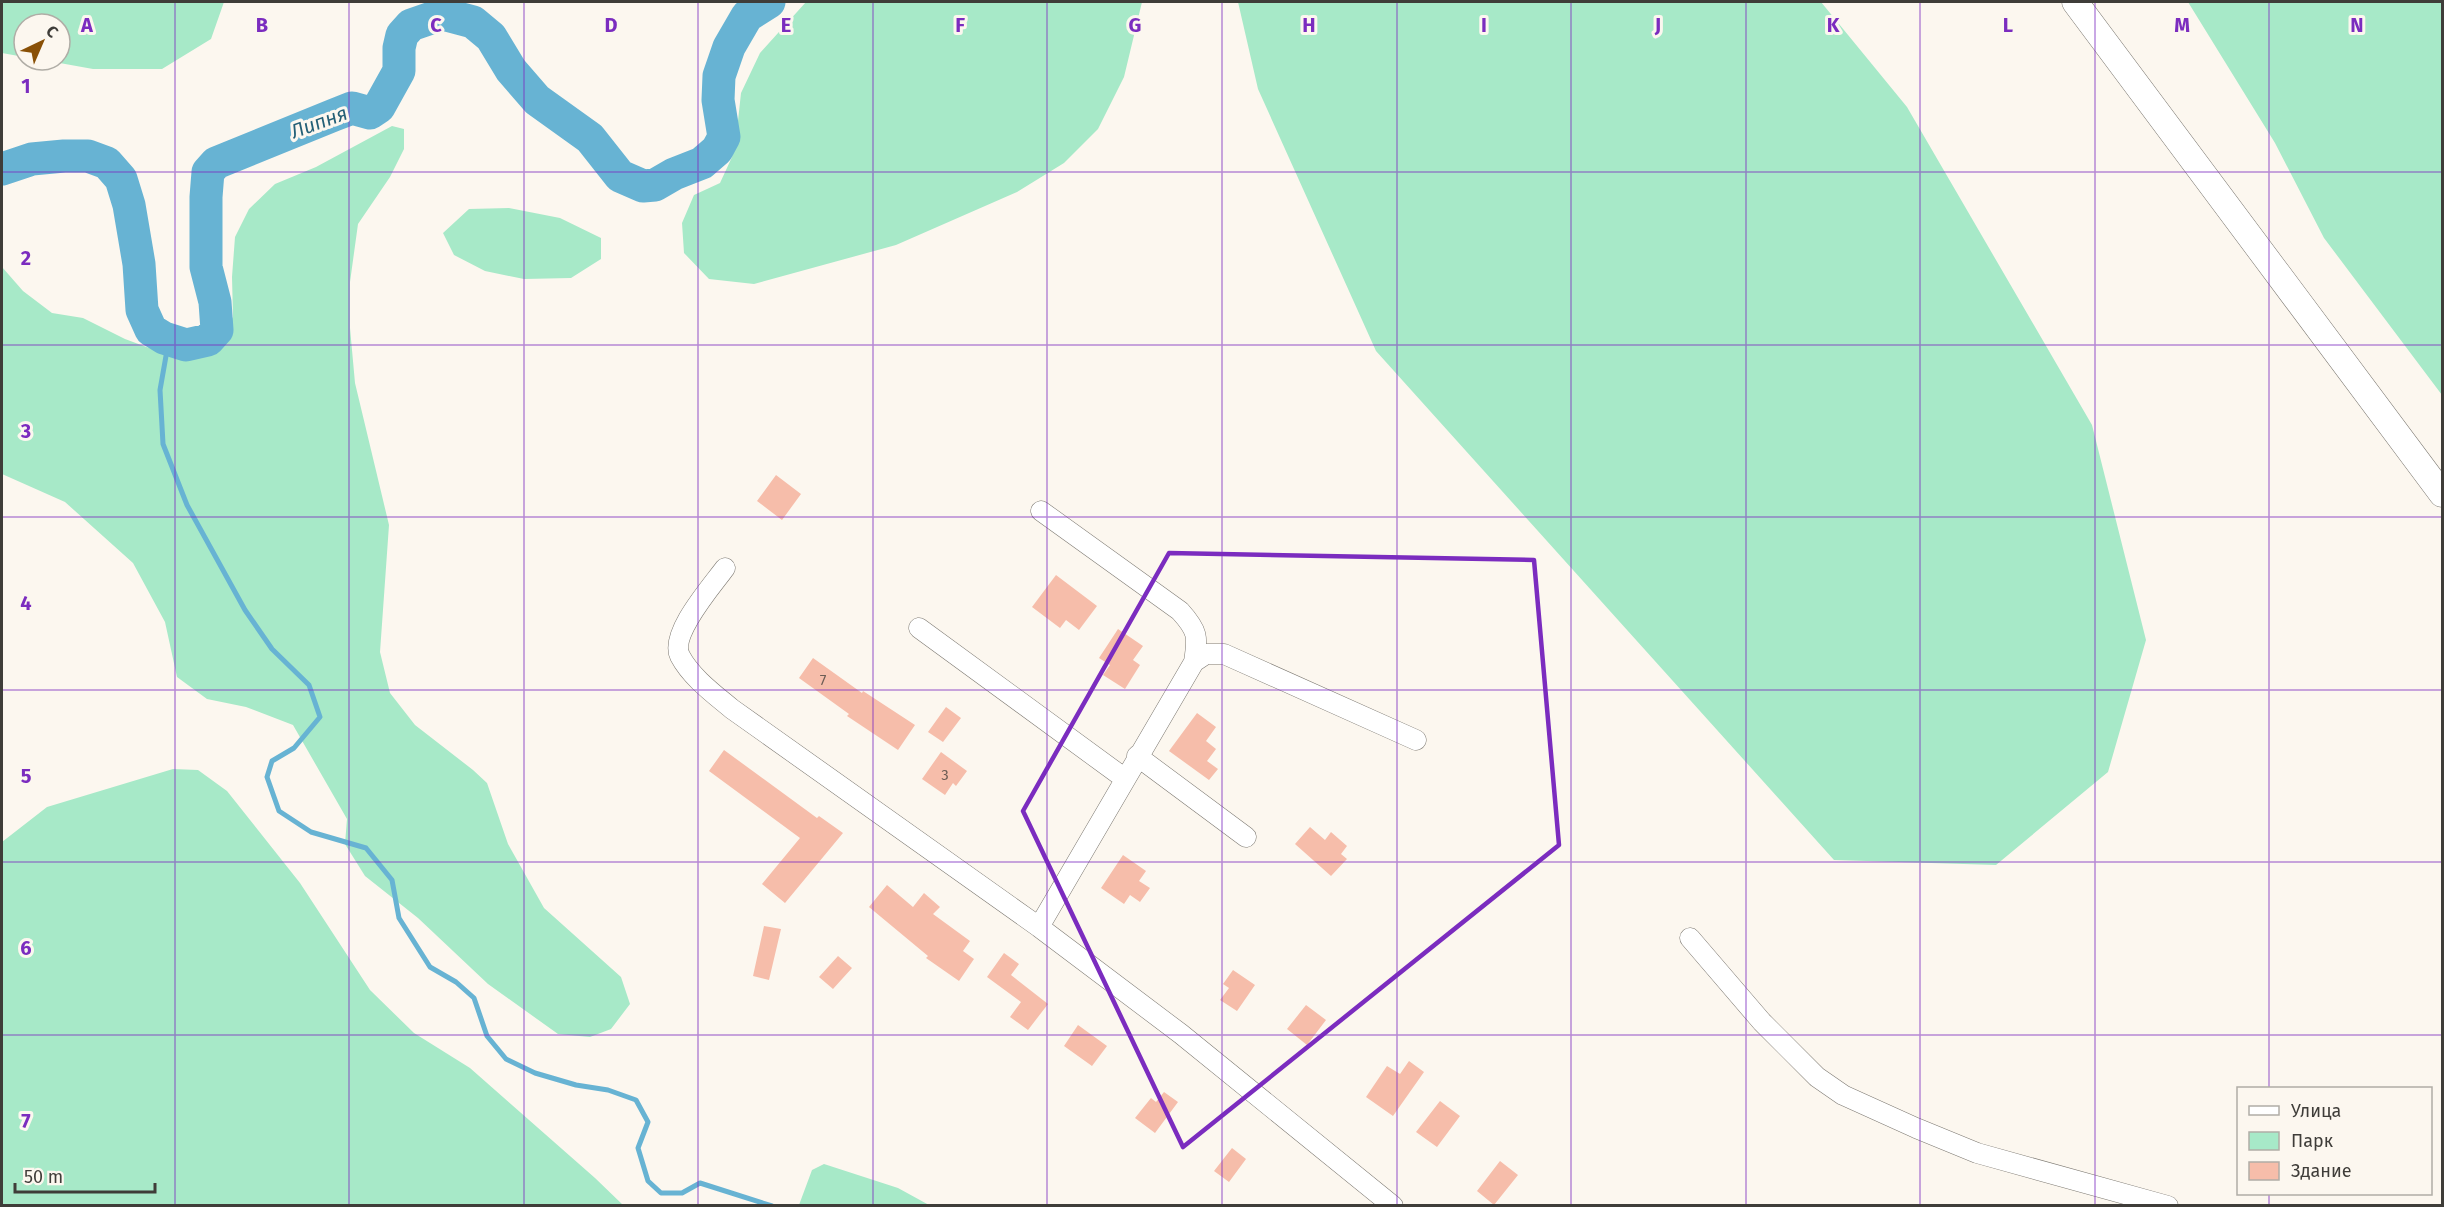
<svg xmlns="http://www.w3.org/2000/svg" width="2444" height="1207" viewBox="0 0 2444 1207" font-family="'Fira Sans',sans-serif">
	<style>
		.green { fill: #a7e9c8 }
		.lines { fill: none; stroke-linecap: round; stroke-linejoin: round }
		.stream { stroke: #67b3d3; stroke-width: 5 }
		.river { stroke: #67b3d3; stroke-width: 33 }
		.building { fill: #f6bdaa }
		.minor-casing { stroke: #7c7871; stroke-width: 21 }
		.major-casing { stroke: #7c7871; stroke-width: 27 }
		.minor { stroke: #fff; stroke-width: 20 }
		.major { stroke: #fff; stroke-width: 26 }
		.marked { fill: none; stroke: #7b2cbf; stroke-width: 4.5; stroke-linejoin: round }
		.grid { fill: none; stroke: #7b2cbf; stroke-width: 1.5; stroke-opacity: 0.55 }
		.labels { text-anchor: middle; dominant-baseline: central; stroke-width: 6; stroke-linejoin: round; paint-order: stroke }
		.number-label { font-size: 15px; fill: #6d5d55 }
		.water-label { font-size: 20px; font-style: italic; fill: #235f76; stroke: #fcf7ef }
		.grid-label { font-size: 20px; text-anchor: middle; font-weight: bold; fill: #7b2cbf; stroke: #fcf7ef; stroke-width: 6; stroke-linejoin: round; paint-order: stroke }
	</style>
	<rect width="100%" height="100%" fill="#fcf7ef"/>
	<path class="green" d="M2,2H224L211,39L162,69H93L43,60H60V24H24V57L2,53Z
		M806,2H1142L1124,77L1098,129L1064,163L1017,192L896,245L754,284L709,279L684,253L682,223L694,195L720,183L732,157L737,130L741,93L760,53Z
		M1238,2H1821L1907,107L2092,425L2146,640L2108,772L1996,865L1834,860L1376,351L1258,89Z
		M2188,2H2442V395L2324,238L2275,143Z
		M392,126L404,129V149L390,177L358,224L350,282V328L355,383L389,525L380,652L390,693L415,725L473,770L487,783L508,844L544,908L621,977L630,1004L611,1029L590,1037L558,1034L488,984L418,918L365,876L345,844L347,819L293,725L246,707L207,699L177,677L165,622L133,563L65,502L2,474V267L23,291L52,313L83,318L125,339L168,355H189L216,348L233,317L232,277L235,237L249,209L275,184L316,167Z
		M509,208L560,218L601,238V259L571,278L524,279L485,271L454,255L443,233L469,209Z
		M173,769L198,770L227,791L300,883L370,990L414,1033L470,1068L595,1178L623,1205H2V842L47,807Z
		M824,1164L898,1188L929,1205H799L812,1170Z"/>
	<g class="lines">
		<path class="stream" d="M169,339L160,390L163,444L187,505L245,610L272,649L309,685L320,717L294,748L272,761L267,777L279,811L311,832L366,848L392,880L399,918L430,967L456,982L474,998L487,1036L506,1059L535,1073L576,1085L608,1090L636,1100L648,1122L638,1148L648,1181L661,1193H682L700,1183L772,1206"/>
		<path class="river" d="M2,169L32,159L64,156H88L107,163L121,179L129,205L139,264L142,310L151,330L164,338L186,345L208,340L217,330L215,302L206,267V197L208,172L216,163L334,115L352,108L370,113L379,107L399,71V48L402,35L411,25L443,14L473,22L491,37L511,70L537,100L590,138L620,176L643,186L655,185L674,174L702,163L717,150L724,137L718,100L719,76L729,47L747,16L769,2"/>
	</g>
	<path class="building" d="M776,475L801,494L782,520L757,501Z
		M1056,575L1097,606L1079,630L1066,620L1060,628L1032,607Z
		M1118,629L1143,646L1133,660L1140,665L1125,689L1103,675L1110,665L1099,658Z
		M813,658L862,693L863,691L915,725L898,750L847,716L849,714L799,678Z
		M946,707L961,718L943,742L928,732Z
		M1197,713L1216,727L1206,741L1216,749L1207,761L1218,769L1209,780L1169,751Z
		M724,750L817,818L819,816L843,833L785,903L762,884L800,838L709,771Z
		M941,752L967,771L956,786L953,783L945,795L922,779Z
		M1310,827L1325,840L1331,832L1347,846L1341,854L1347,859L1331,876L1295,844Z
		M1123,855L1146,871L1139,881L1150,888L1140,902L1130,895L1124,904L1101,888Z
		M887,885L913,907L924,893L940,907L933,914L970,941L963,951L974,959L959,981L926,958L928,956L869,907Z
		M764,926L781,929L769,980L753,976Z
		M1004,953L1019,964L1011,975L1048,1004L1028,1030L1010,1017L1021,1002L987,977Z
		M838,956L852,968L833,989L819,977Z
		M1233,970L1255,985L1237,1011L1220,1000L1229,988L1223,984Z
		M1306,1005L1326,1020L1307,1045L1287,1029Z
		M1078,1025L1107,1046L1092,1066L1064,1046Z
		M1409,1061L1424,1072L1393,1116L1366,1097L1387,1066L1400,1074Z
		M1164,1092L1178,1102L1155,1133L1135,1118L1151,1098L1156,1102Z
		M1440,1101L1460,1116L1437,1147L1416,1132Z
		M1232,1148L1246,1159L1229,1182L1214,1171Z
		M1500,1161L1518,1175L1494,1205L1477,1191Z"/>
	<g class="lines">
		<defs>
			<path id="minor" d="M725,568C712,586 669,634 680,656C691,677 714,694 732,709L1039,927L1181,1034L1393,1206
				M919,628L1124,778
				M1194,662L1206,654H1224L1416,740
				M1137,756L1246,837
				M1039,927L1194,662C1198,636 1198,631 1180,611L1041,511
				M1690,938L1762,1022L1817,1077L1843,1095L1916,1128L1977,1153L2168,1206"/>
			<path id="major" d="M2075,2L2442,494"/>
		</defs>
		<use href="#minor" class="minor-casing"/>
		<use href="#major" class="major-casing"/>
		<use href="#minor" class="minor"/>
		<use href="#major" class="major"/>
	</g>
	<path class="marked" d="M1169,553L1534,560L1559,845L1183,1147L1023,811Z"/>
	<path class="grid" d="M175,2V1206M349,2V1206M524,2V1206M698,2V1206M873,2V1206M1047,2V1206M1222,2V1206M1397,2V1206M1571,2V1206M1746,2V1206M1920,2V1206M2095,2V1206M2269,2V1088M2,172H2442M2,345H2442M2,517H2442M2,690H2442M2,862H2442M2,1035H2442M2269,1194V1206"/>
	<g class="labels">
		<g class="number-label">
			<text x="823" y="680">7</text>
			<text x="945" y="775">3</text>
		</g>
		<g class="water-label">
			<text transform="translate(319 122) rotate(-20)">Липня</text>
		</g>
	</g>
	<g class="grid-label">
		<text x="87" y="32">A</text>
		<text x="262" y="32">B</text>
		<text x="436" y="32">C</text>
		<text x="611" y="32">D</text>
		<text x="786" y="32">E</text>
		<text x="960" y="32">F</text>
		<text x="1135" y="32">G</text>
		<text x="1309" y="32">H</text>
		<text x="1484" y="32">I</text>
		<text x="1658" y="32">J</text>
		<text x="1833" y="32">K</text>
		<text x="2008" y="32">L</text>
		<text x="2182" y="32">M</text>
		<text x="2357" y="32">N</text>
		<text x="26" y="93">1</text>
		<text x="26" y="265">2</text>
		<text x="26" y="438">3</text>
		<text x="26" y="610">4</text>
		<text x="26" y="783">5</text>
		<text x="26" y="955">6</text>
		<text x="26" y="1128">7</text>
	</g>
	<rect width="2444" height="1207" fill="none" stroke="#3f3d39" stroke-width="6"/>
	<rect x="2237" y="1087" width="195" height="108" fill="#fcf7ef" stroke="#b0ada6" stroke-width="1.5"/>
	<rect x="2249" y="1106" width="30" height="9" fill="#ffffff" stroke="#b0ada6" stroke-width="1.5"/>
	<text x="2291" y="1117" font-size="18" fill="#3f3d39">Улица</text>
	<rect x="2249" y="1132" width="30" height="18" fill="#a7e9c8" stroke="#b0ada6" stroke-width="1.5"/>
	<text x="2291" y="1147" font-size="18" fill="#3f3d39">Парк</text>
	<rect x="2249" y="1162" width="30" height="18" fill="#f6bdaa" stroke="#b0ada6" stroke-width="1.5"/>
	<text x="2291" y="1177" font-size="18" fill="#3f3d39">Здание</text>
	<g transform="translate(42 42) rotate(44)"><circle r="28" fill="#fcf7ef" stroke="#b0ada6" stroke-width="1.5"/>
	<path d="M0-4.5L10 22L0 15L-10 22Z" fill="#895006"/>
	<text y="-9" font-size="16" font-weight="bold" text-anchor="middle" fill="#3f3d39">С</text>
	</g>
	<path d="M15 1183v9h140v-9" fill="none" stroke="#3f3d39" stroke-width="3"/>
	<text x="24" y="1183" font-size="18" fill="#3f3d39" stroke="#fcf7ef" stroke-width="4.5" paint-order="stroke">50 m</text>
</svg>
